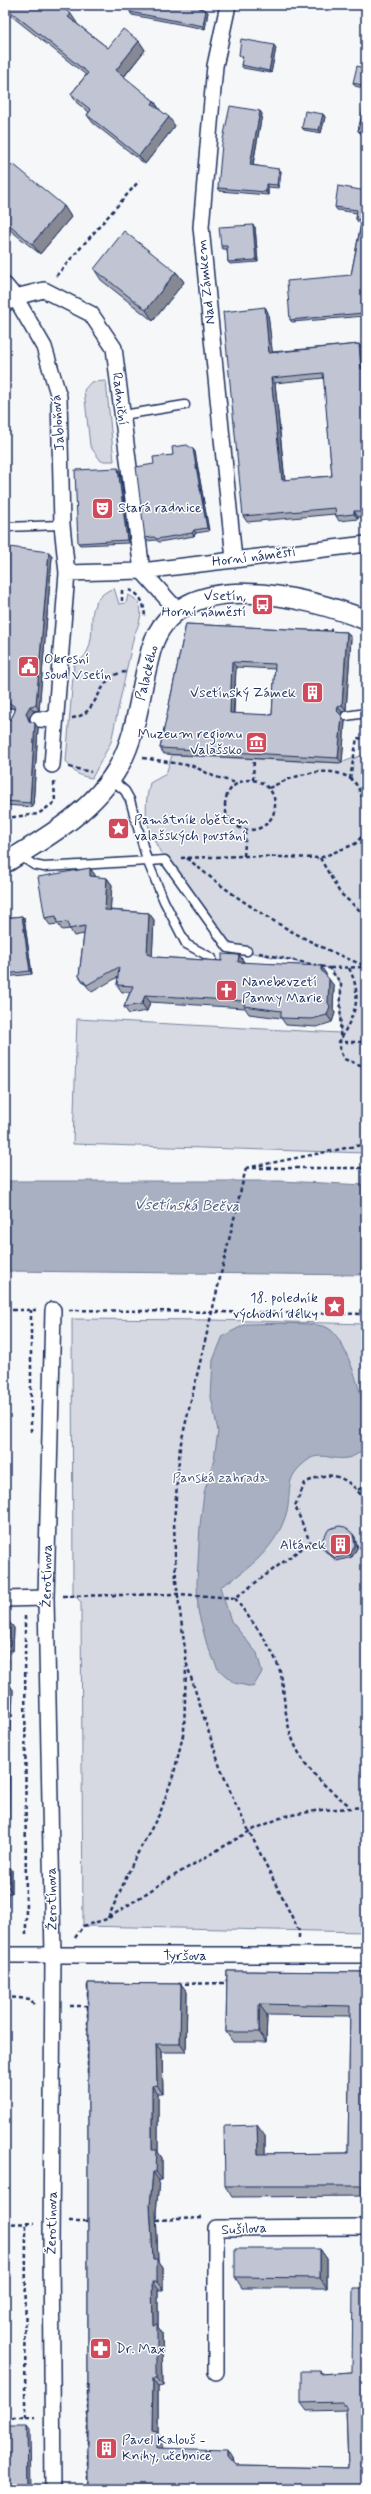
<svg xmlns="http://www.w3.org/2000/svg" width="371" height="2494" viewBox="0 0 371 2494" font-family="Mynerve,sans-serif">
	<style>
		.green { fill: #d6d9e2; stroke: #7884a0 }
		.water { fill: #a9b0c1; stroke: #707c99 }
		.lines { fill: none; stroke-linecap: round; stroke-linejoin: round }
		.service-casing { stroke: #1b2f5e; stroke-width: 11 }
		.minor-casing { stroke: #1b2f5e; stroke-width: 18 }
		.tertiary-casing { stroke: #1b2f5e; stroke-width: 22 }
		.path { stroke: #1b2f5e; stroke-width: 2.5; stroke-dasharray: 4 3; stroke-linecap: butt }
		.service { stroke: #fff; stroke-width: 8 }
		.minor { stroke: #fff; stroke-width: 15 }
		.tertiary { stroke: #fff; stroke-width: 19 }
		.wall { fill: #a5a9b5; stroke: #1b2f5e; fill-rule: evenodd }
		.shaded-wall { fill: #868994; stroke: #1b2f5e }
		.building { fill: #c0c4d3; stroke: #1b2f5e; fill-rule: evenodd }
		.labels { text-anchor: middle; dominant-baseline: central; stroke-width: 3; stroke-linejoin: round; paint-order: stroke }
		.street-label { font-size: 14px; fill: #1b2f5e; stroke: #fff }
		.poi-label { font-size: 14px; fill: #1b2f5e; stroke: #fff; text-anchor: start }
		.park-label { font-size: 14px; fill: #4a5a7f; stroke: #fff }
		.water-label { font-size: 15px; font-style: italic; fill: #4d5c81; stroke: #fff }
	</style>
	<rect width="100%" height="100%" fill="#f6f7f9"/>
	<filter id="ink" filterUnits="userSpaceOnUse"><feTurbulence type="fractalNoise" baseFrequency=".025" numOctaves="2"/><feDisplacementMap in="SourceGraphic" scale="8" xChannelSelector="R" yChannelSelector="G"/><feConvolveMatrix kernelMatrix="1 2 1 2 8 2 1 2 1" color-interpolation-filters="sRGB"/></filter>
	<g filter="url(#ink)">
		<path class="green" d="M106,381L114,461H101L90,446L84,390L91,382Z
			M114,588L119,604L126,603L128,595C147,602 141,621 134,635L111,742L92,778C78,776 73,772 66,761L74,664C78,661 84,658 86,654C100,629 79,602 114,588Z
			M366,754V1153L73,1144L77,1019L340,1033L341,983L329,968L228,948C208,919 151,851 147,819C145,807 147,795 150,783L166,774L172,755L340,763Z
			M72,1319L212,1320L366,1324V1932L83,1926L81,1602L73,1594Z"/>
		<path class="water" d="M5,1181H280L366,1185V1275L5,1271Z
			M246,1324C262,1324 315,1321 328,1328C348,1339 370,1416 366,1437C365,1442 362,1447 361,1452C357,1454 351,1458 347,1458C335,1461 319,1451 308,1460C284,1478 292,1486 287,1511C278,1546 249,1570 220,1587L231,1621L257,1653L262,1672L253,1687L234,1683L218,1669L207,1645L198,1611L197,1582L200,1525L204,1493L214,1459L218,1431L211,1397L213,1360L223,1336Z"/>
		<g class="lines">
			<defs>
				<path id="service" d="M123,415L185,405
					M5,527L62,525
					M346,716L366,713
					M111,779L125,791L130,800L147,860L164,901L186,944L212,958
					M19,855L34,865L44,867L165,860L228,948L247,951"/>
				<path id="minor" d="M228,5L215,66L201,227L234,559
					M5,285L15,297L44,347L59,397L62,525L67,573
					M5,304L15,297L44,290L91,314L114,348L142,571
					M142,571L177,610
					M5,716H10
					M38,719L54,720
					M52,765L67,573L142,571L366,544
					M53,1310L46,1598L53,1956L51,2248L53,2489
					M5,1599L46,1598
					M5,1955H366
					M216,2372V2228L366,2227"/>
				<path id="tertiary" d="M5,863C47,837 94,811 119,766C139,730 140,686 152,647C178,564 307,596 366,620"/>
			</defs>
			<use href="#service" class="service-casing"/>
			<use href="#minor" class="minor-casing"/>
			<use href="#tertiary" class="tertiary-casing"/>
			<path class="path" d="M56,276L139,181
				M129,590C142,595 144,604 145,617
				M122,601V590
				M309,631L332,630
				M72,718C101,715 96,673 127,672
				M143,758L193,766L213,776L236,783
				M69,767L91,772
				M350,779L357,738L366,739
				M225 805a25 25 0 1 1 50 0a25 25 0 1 1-50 0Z
				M253,780L254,759
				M269,788C291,777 329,762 352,780C359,785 363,800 366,808
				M5,818L38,814L55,802L54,781
				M244,856L246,830
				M181,858L244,856L320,858L355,844L366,832
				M187,858C241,904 300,941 366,966
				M320,858L340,893L366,916
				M259,953L329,968L341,983L340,1051L344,1059L366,1067
				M330,968L366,967
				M349,968C364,999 354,1014 339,1042H366
				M246,1168L180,1447L174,1522L176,1581L187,1665L220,1767L236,1805L299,1931V1938
				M246,1168L366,1144
				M253,1168H366
				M5,1310H36
				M69,1310L366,1314
				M31,1432V1310
				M358,1490L366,1485
				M326,1546L310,1542L295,1506L305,1483C311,1480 317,1477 323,1476C341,1472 360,1489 366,1505
				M354,1546H360L366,1538
				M360,1546L366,1554
				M63,1596L178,1594L235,1598L310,1542
				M235,1598C250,1620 270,1642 279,1668C284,1682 283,1698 286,1713C292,1757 317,1781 350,1806
				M25,1616L26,1937
				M108,1918L135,1858L160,1813L174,1773L184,1731L186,1667
				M75,1938L83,1926L107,1919L165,1881L250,1831L285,1816L321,1810L366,1807
				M178,1984L225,1983L227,1980
				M5,1997L31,1999L34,2005
				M70,2006H88
				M88,2073V1985H91
				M156,2220L202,2218
				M69,2221H90
				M5,2224L34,2223
				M88,2384V2489
				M5,2418H35
				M25,2418L26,2223"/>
			<use href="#service" class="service"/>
			<use href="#minor" class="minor"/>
			<use href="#tertiary" class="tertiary"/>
		</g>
		<path class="wall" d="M5,5L77,23H76L108,48L139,41L145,50L124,77L154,101L160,110L175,126L145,164L93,123L87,115L89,112L77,103L71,94L86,75L5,11Z
			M202,5V9L206,10L208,12L205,29L132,15L130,12Z
			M268,5H282L281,8Z
			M276,48L271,73L243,68L241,65L243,59L241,58L239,55Z
			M366,69V89L355,86L353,83Z
			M366,98V135L360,133L358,131Z
			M260,111L262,114L253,165L281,171L279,188L268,187V195L220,191L218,188Z
			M323,114L325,117L321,133L304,130L302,128Z
			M5,173L64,206L71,217L40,254L5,226Z
			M366,191V291H364L365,316L292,322L290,320L351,275L361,223L358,222L356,219L357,213L337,210L335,207Z
			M253,225L255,227L258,262L230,264L228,262L227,249H223L221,246Z
			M94,269L176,272L184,282L153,321L101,280Z
			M265,307L268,313L272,352L359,344L363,350L365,369H366V516L358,517V519L339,521L336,516L335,514L247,522L243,516ZM324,378L332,476L285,480L275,383Z
			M193,449L195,452L209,531L196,533L194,536L159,542L156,540L147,541L145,538L154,464L173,455Z
			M120,471L129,543L80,545L78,543Z
			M49,552L52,557L39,710L34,711L29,718L31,722L38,728L33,807L5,805V742L11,719L15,711V710L11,707L9,704L5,703V603Z
			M186,624L347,632L351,638L346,710L342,712L341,715L345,721L342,763L164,754L160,748ZM236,667L275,669L272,715L234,714Z
			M90,868L95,875V877L107,878L112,885L110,910L149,913L154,920L152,956L155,957L222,961L239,955L244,962V963L321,966L326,974V976L334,986L333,1010L335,1013L332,1022L317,1027L286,1025L281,1018L249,1014L245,1008L150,1002L147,1011L129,1014L124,1007L130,992H122L117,985L118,977L92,992L84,983L79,976L84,934L74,936L70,929L62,930L58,924L50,925L45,918Z
			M22,916L24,918L32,974L5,977V918Z
			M355,1537L357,1548L352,1557L337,1561L325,1551L323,1548Z
			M5,1619H7L14,1628L13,1651H9L8,1682L13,1690L12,1717L10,1716L8,1865L12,1870V1893H8V1907H5Z
			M227,1971L366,1972V2196L232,2197L225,2186L265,2136V2154L348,2153L350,2016L267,2015L266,2042H233L226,2032Z
			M88,1983L181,1984L187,1992L186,2052H162L163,2094H158V2152L162,2158V2180H159L156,2213L158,2261L163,2268V2290H158V2327L162,2333L163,2386L158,2387V2434L163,2440V2448L233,2458L234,2464L236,2466L348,2468L346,2410L307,2411L301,2403L320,2371L321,2374L352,2372L366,2489H92L88,2483Z
			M320,2249L327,2259V2288H242L235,2277Z"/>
		<path class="shaded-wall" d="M200,5H202L201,11L199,8Z
			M206,10L208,12L205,29L203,26Z
			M71,14L77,23L75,26L68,17Z
			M139,41L145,50L122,79L116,70Z
			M274,45L276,48L271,73L269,71Z
			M154,101L160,110L158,112L152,104Z
			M260,111L262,114L252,168L250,165Z
			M323,114L325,117L321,133L319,130Z
			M169,117L175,126L145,164L139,156Z
			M279,169L281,171L279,188L277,185Z
			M266,184L268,187V195L266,192Z
			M64,206L71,217L40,254L32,244Z
			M253,225L255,227L258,262L256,260Z
			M176,272L184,282L153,321L146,310Z
			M362,288L364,291L365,316L363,313Z
			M265,307L268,313L273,358L269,353Z
			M359,344L363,350L365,375L361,369Z
			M271,378L275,383L285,486L282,480Z
			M193,449L195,452L209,531L207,528Z
			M118,468L120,471L129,543L127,540Z
			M354,511L358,517V519L354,514Z
			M194,530L196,533L194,536L192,533Z
			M49,552L52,557L39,710L36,705Z
			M347,632L351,638L346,710L342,705Z
			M232,662L236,667L233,719L230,713Z
			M30,706L34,711L29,718L33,726L29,721L26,713Z
			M338,707L342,712L341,716L337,711Z
			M342,716L345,721L342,763L338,758Z
			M35,723L38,728L33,807L30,803Z
			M90,868L95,875V883L90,876Z
			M107,878L112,885L110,917L105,910Z
			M149,913L154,920L152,961L147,954Z
			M22,916L24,918L32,974L30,971Z
			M239,955L244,962L243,969L238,962Z
			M321,966L326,974V977L321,970Z
			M329,979L334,986L333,1010L335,1013L332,1022L327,1015Z
			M145,995L150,1002L147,1011L142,1004Z
			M353,1534L355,1537L357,1548L352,1557L350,1555Z
			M7,1619L14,1628L13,1651L7,1643Z
			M5,1645L9,1651L8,1682L13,1690L12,1717L6,1708L5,1686Z
			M5,1709L10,1716L8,1865L12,1870V1893L6,1884L5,1865Z
			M5,1888L8,1893V1907L5,1902Z
			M181,1984L187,1992L186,2052L180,2044Z
			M259,2004L267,2015L266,2042L259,2032Z
			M156,2044L162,2052L163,2094L157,2085Z
			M152,2086L158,2094V2152L162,2158V2180L156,2172L152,2150Z
			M257,2125L265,2136V2164L258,2154Z
			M153,2172L159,2180L156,2213L158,2261L163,2268V2290L157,2282L153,2259L150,2205Z
			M320,2249L327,2259V2288L320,2278Z
			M152,2282L158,2290V2327L162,2333L163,2386L157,2378L153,2325Z
			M153,2378L158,2387V2434L163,2440V2457L157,2448L152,2431Z
			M27,2426L30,2430L31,2489H28Z
			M228,2450L233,2458L234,2466L228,2457Z"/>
		<path class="building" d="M5,5H59L71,14L68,17L108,48L123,29L139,41L116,70L154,101L152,104L169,117L139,156L87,115L91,110L71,94L88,73L5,7Z
			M132,5H200L199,8L206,10L203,26L130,12Z
			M241,39L274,45L269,71L241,65L243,56L239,55Z
			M357,66L366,69V86L353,83Z
			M366,98V132L358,131Z
			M230,106L260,111L250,165L279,169L277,185L266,184V192L218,188L222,144Z
			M305,111L323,114L319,130L302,128Z
			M13,164L64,206L32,244L5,221V173Z
			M338,186L366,191V288H362L363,313L290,320L287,281L351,275L362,220L356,219L357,210L335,207Z
			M253,225L256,260L228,262L227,246H221L219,227Z
			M124,231L176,272L146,310L94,269Z
			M265,307L269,353L359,344L361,369H366V511H354V514L336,516L335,508L243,516L223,312ZM323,373L332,476L282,480L271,378Z
			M187,445L193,449L207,528L194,530L192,533L157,539L154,537L145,538L136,467L154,464L153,457L173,455L172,447Z
			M118,468L127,540L78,543L75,470Z
			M9,547L49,552L36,705L30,706L26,713L29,721L35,723L30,803L5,801V742L6,720L11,719L15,711L14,706L8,702V699H5V603Z
			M186,624L347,632L342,705L338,707L337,711L342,716L338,758L160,748ZM232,662L275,664L272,715L230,713Z
			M90,868V876L107,878L105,910L149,913L147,954L155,957L222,961V954L239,955L238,962L321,966V970L329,979L328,1003L330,1006L327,1015L312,1019L281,1018V1011L244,1006V1001L145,995L142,1004L124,1007L133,986L117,985L119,967L87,985L79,976L85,926L69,929L68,922L57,923L56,916L45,918L38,877Z
			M22,916L30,971L5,974V918Z
			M339,1526L345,1527L353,1534L355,1545L350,1555L335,1558L323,1548V1538L329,1529Z
			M5,1619H7V1643L5,1642Z
			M5,1680L7,1681L6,1708L5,1707Z
			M5,1861H6V1884H5Z
			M227,1971L366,1972V2186H225L224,2126L257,2125L258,2154L348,2153L350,2006L259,2004V2032H226Z
			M88,1983L181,1984L180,2044H156L157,2085L152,2086V2150H157L156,2172H153L150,2205L153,2259H157V2282H152L153,2325L157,2324V2378H153L152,2431L157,2432V2448L228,2450V2457L236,2466L348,2468L346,2405H343V2402L301,2403V2371H320V2374L352,2372L353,2288H366V2489H92L88,2483Z
			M235,2249H320V2278L235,2277Z
			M5,2426H27L28,2489H5Z"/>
	</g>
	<defs>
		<symbol id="theatre-square" viewBox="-11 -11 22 22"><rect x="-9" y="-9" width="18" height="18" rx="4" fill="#d1495b" stroke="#fff"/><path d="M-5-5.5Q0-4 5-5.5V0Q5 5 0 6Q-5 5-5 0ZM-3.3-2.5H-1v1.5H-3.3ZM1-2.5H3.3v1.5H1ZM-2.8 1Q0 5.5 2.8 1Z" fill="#fff"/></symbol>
		<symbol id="bus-square" viewBox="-11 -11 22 22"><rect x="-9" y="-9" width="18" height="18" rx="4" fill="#d1495b" stroke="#fff"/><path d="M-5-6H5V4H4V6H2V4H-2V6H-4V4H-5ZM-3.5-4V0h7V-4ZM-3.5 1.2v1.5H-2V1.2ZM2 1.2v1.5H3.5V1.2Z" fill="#fff"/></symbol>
		<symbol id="civic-square" viewBox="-11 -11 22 22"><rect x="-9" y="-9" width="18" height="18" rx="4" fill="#d1495b" stroke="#fff"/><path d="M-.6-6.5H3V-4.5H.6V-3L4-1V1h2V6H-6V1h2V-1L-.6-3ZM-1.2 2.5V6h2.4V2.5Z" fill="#fff"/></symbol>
		<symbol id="building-square" viewBox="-11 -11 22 22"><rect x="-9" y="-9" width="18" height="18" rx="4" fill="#d1495b" stroke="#fff"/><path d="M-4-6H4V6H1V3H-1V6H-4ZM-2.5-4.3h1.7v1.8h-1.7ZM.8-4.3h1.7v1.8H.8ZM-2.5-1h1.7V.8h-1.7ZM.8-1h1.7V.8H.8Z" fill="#fff"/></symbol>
		<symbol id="museum-square" viewBox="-11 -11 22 22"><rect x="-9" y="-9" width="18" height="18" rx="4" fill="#d1495b" stroke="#fff"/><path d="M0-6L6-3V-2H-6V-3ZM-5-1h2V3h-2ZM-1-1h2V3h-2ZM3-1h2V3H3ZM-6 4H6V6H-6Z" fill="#fff"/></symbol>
		<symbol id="sight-square" viewBox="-11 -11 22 22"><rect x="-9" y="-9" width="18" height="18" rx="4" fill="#d1495b" stroke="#fff"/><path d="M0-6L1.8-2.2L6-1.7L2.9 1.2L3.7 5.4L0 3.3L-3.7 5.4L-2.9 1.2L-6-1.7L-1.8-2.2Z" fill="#fff"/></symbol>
		<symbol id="church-square" viewBox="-11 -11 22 22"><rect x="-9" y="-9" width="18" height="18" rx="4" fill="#d1495b" stroke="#fff"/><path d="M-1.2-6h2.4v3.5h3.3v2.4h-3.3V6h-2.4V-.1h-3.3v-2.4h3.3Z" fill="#fff"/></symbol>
		<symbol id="pharmacy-square" viewBox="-11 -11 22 22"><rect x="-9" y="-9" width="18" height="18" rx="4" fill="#d1495b" stroke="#fff"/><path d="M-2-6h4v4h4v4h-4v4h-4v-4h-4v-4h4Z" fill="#fff"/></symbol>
	</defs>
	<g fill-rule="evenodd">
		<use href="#theatre-square" x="90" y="496" width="25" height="25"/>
		<use href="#bus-square" x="250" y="592" width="25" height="25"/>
		<use href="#civic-square" x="16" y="654" width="25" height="25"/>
		<use href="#building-square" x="300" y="680" width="25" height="25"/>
		<use href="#museum-square" x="244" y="730" width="25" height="25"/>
		<use href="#sight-square" x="106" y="816" width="25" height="25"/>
		<use href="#church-square" x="214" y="978" width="25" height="25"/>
		<use href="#sight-square" x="322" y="1294" width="25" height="25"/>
		<use href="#building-square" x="328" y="1532" width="25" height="25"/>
		<use href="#pharmacy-square" x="88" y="2336" width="25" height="25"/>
		<use href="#building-square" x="94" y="2436" width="25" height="25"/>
	</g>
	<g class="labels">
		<g class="street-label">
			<text transform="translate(206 282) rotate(-96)">Nad Zámkem</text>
			<text transform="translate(120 399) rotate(83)">Radniční</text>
			<text transform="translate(58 423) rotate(-94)">Jabloňová</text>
			<text transform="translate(254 557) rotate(-7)">Horní náměstí</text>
			<text transform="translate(147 673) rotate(-76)">Palackého</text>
			<text transform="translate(47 1576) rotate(-89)">Žerotínova</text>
			<text transform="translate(52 1899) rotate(-91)">Žerotínova</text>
			<text x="185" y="1956">Tyršova</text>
			<text transform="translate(52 2223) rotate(-89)">Žerotínova</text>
			<text transform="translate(244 2229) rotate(-3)">Sušilova</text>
		</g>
		<g class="poi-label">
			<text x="118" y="508">Stará radnice</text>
			<text x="246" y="596" text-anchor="end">Vsetín,<tspan x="246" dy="16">Horní náměstí</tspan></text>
			<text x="44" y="659">Okresní<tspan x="44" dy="16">soud Vsetín</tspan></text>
			<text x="296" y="693" text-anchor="end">Vsetínský Zámek</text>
			<text x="242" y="734" text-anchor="end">Muzeum regionu<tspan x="242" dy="16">Valašsko</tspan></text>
			<text x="134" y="820">Památník obětem<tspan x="134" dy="16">valašských povstání</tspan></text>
			<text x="242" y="982">Nanebevzetí<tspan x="242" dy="16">Panny Marie</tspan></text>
			<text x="318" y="1298" text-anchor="end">18. poledník<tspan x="318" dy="16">východní délky</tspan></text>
			<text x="326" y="1545" text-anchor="end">Altánek</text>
			<text x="116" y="2349">Dr. Max</text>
			<text x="122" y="2440">Pavel Kalouš -<tspan x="122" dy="16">Knihy, učebnice</tspan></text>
		</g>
		<g class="park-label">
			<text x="220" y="1478">Panská zahrada</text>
		</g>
		<g class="water-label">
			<text transform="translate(187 1206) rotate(1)">Vsetínská Bečva</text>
		</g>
	</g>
	<rect width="371" height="2494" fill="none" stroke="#fff" stroke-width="20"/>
	<rect x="10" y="10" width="351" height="2474" fill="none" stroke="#1b2f5e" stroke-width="1.5" filter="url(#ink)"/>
</svg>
